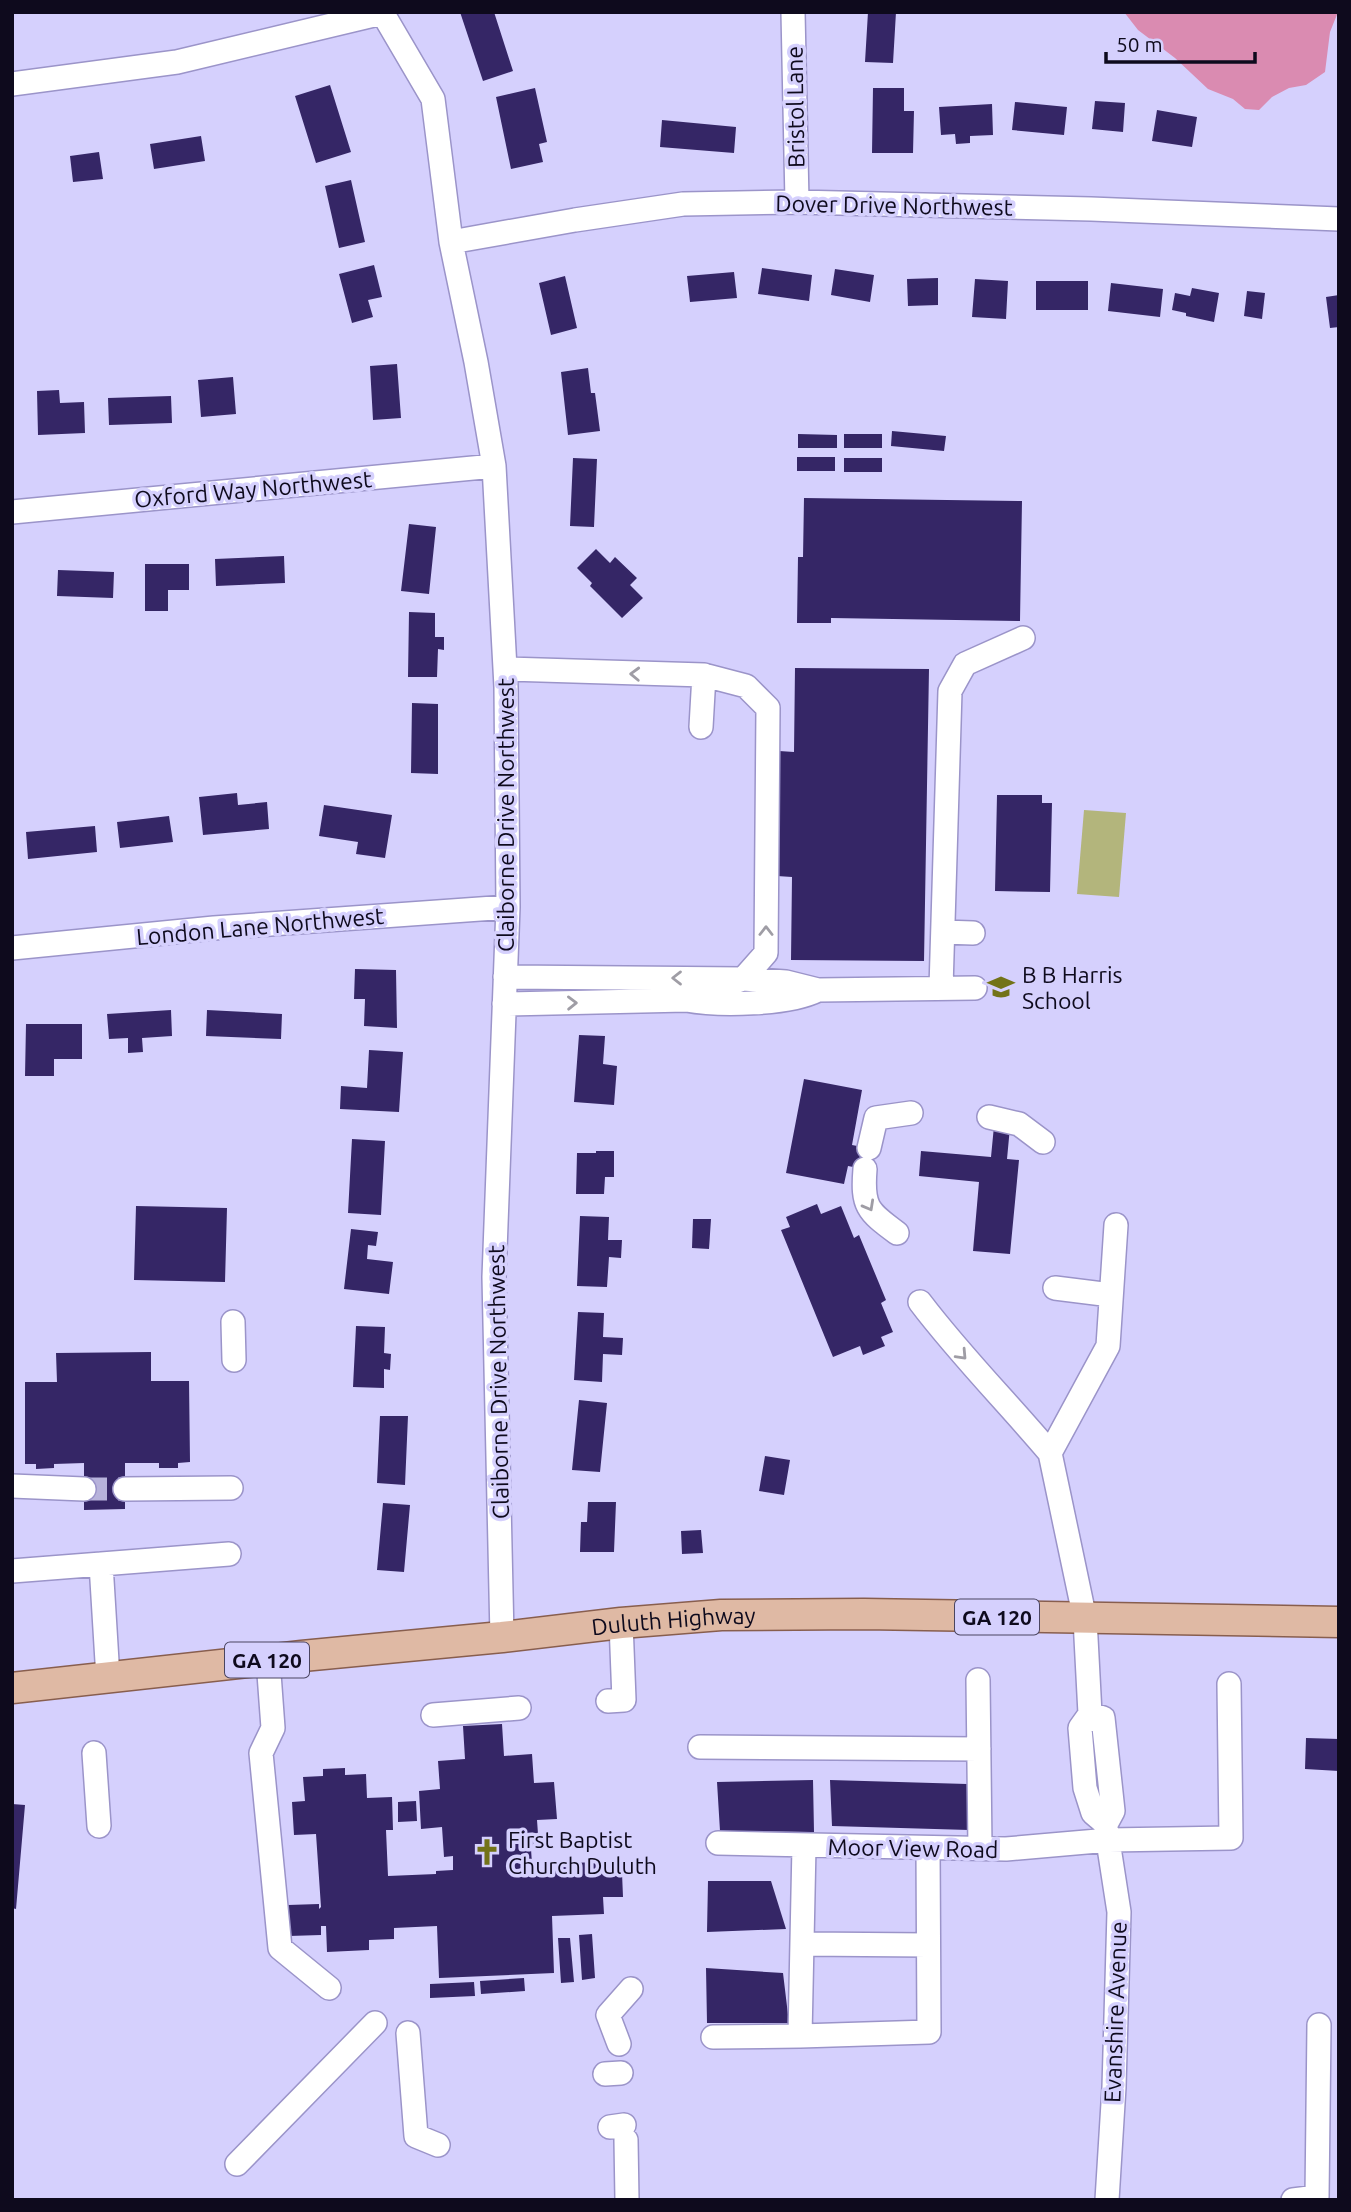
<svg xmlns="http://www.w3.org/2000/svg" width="1351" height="2212" viewBox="0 0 1351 2212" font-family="Ubuntu,sans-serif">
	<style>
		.green { fill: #b3b57c }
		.water { fill: #da8bb1 }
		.building { fill: #352666 }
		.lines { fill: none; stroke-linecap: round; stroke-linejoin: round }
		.minor-tunnel { stroke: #b7b2db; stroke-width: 23; stroke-dasharray: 23 11; stroke-linecap: butt }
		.minor-casing { stroke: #9b94c9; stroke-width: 26 }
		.major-casing { stroke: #885e4e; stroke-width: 33 }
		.minor { stroke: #fff; stroke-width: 23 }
		.major { stroke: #dfb9a4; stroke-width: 30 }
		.oneway { stroke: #9f9da5 }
		.labels { text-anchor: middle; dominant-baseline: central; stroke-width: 7; stroke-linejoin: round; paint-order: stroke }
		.shield { fill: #d5d0fd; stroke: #4a4560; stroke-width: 2 }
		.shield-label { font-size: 21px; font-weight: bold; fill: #0e0a1d }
		.street-label { font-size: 23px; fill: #0e0a1d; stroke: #d5d0fd }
		.poi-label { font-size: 23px; fill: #0e0a1d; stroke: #d5d0fd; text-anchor: start }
	</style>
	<rect width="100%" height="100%" fill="#d5d0fd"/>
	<path class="green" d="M1084,810L1126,813L1119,897L1077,894Z"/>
	<path class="water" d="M1124,12H1338L1330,32L1325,72L1306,85L1289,88L1272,97L1259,110L1245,109L1233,99L1208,89L1175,58L1138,30Z"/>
	<path class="building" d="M460,12H494L513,71L483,81Z
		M868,12H896L893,63L865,62Z
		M330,85L351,152L316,163L295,96Z
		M535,88L547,142L539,144L543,162L511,169L496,97Z
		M873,88H904V111H914L913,153H872Z
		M1095,101L1125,103L1123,132L1092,129Z
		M1015,102L1067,107L1064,135L1012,130Z
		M992,104L993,135L970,136V143L956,144L955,134L941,135L939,107Z
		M1157,110L1197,117L1192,147L1152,141Z
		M662,120L736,127L734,153L660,147Z
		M201,136L205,161L154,169L150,144Z
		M99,152L103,179L73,182L70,156Z
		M351,180L365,242L339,248L325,186Z
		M374,265L382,297L368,300L373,317L352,323L339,274Z
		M762,268L812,275L809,301L758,294Z
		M835,269L874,275L870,302L831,295Z
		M734,272L737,298L690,302L687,276Z
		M565,276L577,328L551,335L539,283Z
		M938,278V305L908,306L907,279Z
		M975,279L1008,281L1006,319L972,317Z
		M1036,281H1088V310H1036Z
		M1111,283L1163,289L1160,317L1108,311Z
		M1192,288L1219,293L1214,322L1186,316V313L1172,310L1175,293L1190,296Z
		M1247,291L1265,293L1262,319L1244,316Z
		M1339,295V327L1330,328L1326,297Z
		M397,364L401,418L373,420L370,366Z
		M588,368L591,393H595L600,431L568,435L561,372Z
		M233,377L236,414L201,417L198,380Z
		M59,390L60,403L84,402L85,433L38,435L37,391Z
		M171,396L172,423L109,425L108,398Z
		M892,431L946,436L944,451L891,446Z
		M798,434L837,435V448H798Z
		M844,434H882V448H844Z
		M797,457H835V471H797Z
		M573,458L597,459L594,527L570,526Z
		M844,458H882V472H844Z
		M804,498L1022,501L1020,621L831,618V623H797L798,557H803Z
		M409,524L436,527L429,594L401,591Z
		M596,549L610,563L615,557L637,578L630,585L643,598L622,618L590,586L592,583L577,568Z
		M284,556L285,583L216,586L215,559Z
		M145,564H189V590H168V611H145Z
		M58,570L114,572L113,598L57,596Z
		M409,612L435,613V637H444V650L438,649L437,677H408Z
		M795,668L929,669L924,961L791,960L792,877L777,876L779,751L794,752Z
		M412,703L438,704V774L411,773Z
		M237,793L238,805L267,802L269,829L203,835L199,797Z
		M997,795H1042V803H1052L1050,892L995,891Z
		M324,805L392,815L385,858L356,854L358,842L319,836Z
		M169,816L173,842L120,848L117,822Z
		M95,826L97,852L28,859L26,832Z
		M355,969L396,970L397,1028L364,1026L365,999H354Z
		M171,1010L172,1036L142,1038L143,1052L128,1053V1038L109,1039L107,1014Z
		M207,1010L282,1014L281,1039L206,1036Z
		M26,1024H82V1059H54V1076H25Z
		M579,1035L605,1036L603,1064L617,1066L614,1105L574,1102Z
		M369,1050L403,1052L399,1112L340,1109L341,1086L367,1088Z
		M804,1079L862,1090L852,1145L873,1149L869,1170L848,1166L844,1184L786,1173Z
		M994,1126L1010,1127L1007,1159L1019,1160L1010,1254L973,1251L979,1182L919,1176L921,1151L991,1157Z
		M352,1139L385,1141L381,1215L348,1213Z
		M596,1151H614V1177H605L604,1194H576L577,1153H596Z
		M817,1204L821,1214L841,1206L854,1238L859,1235L886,1300L881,1303L893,1332L881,1337L885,1346L863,1355L860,1346L833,1357L781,1230L790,1227L786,1217Z
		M136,1206L227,1208L225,1282L134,1280Z
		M580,1216L609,1217L608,1240H622L621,1258L609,1257L607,1287L577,1286Z
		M693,1219H711L709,1249L692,1248Z
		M351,1229L378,1232L376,1246L368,1245L367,1259L393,1262L389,1294L344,1289Z
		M578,1312L604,1313L603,1337L623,1338L622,1355L603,1354L602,1382L574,1380Z
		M356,1326L385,1327L384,1353L391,1354L390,1370L384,1369V1388L353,1387Z
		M151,1352V1381H189L190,1462L178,1463V1468H159V1463H125V1509L84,1510V1463L54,1464V1468L36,1469V1464H25V1382H57L56,1353Z
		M579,1400L607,1403L600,1472L572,1470Z
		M380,1416H408L405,1485L377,1483Z
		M765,1456L790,1460L784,1495L759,1491Z
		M588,1502H616L614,1552H580L581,1522H587Z
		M383,1503L410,1505L404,1572L377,1570Z
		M701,1530L703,1553L682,1554L681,1531Z
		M502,1724L504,1756L532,1754L534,1783L554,1782L557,1819L537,1820L539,1848L531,1849L532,1864L602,1862V1874L622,1873L623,1897H603L604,1914L552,1916L554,1973L439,1978L437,1926L394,1928V1939L369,1940V1950L327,1952L326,1926H321V1935L289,1936L288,1905L319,1904V1909L321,1907L316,1834L294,1835L292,1802L305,1801L303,1777L323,1776V1769L345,1768V1775L366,1774L367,1798L392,1797L393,1830H386L388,1876L436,1874V1871L453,1870V1856L444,1857L442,1827L421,1829L419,1791L440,1789L438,1761L465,1759L463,1726Z
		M1306,1738L1339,1739V1771L1305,1769Z
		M813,1780L814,1832L720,1831L717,1782Z
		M830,1780L967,1784L969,1830L832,1826Z
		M416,1801L417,1821L398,1822V1802Z
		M12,1804L25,1805L16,1909L12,1908Z
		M708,1881H771L786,1929L707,1932Z
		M592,1934L595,1978L582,1980L579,1935Z
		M558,1938H570L574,1982L561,1983Z
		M706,1968L783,1973L789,2023H707Z
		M524,1978L525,1991L481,1994L480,1981Z
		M474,1982L475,1996L430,1998V1984Z"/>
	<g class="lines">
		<path class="minor-tunnel" d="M84,1489H125"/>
		<defs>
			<path id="minor" d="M382,12L433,99L451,242L476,362L494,466L506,687L508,907L494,1277L502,1637
				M793,12L797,202
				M12,84L177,62L382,13
				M451,242L575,220L683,204L797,202L1091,209L1339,219
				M12,512L494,466
				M505,669L704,675L746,686L768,708L766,953L743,979L686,1000
				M701,727L704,675
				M943,932L973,933
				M12,948L214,928L508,907
				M505,977L743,979L786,982L818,990L975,988
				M941,988L950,691L965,664L1023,638
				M504,1004L686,1000C719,1006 788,1005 818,990
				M989,1117L1019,1124L1043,1142
				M869,1148L876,1118L911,1113
				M865,1169C862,1206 867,1211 897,1233
				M1055,1288L1111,1295
				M920,1302C960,1355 1007,1402 1050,1453
				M233,1322L234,1360
				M12,1486L84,1489
				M125,1489L231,1488
				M101,1564L108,1678
				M12,1571L229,1554
				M268,1660L273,1728L261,1753L280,1948L329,1988
				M978,1680L980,1848
				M608,1701L624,1700L621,1623
				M1090,1714L1103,1718L1113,1811L1106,1824L1093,1813L1085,1788L1080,1728L1090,1714L1085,1619L1050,1453L1108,1346L1116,1225
				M433,1715L519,1708
				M700,1747L979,1749
				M94,1753L99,1826
				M1106,1828L1119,1912L1114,2087L1107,2200
				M718,1843L1006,1849L1109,1840L1231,1838L1229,1684
				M802,1944L928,1945
				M408,2033L416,2136L438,2145
				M800,2036L929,2032L928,1848
				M713,2037L800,2036L804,1846
				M619,2044L608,2015L631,1989
				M605,2074L621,2073
				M610,2127L624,2125
				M626,2140L627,2200
				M237,2164L375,2023
				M1293,2200L1317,2197L1319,2025"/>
			<g id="major">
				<path id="s1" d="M12,1688L302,1656L502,1637L621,1623L721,1615L864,1614L1339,1622"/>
			</g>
		</defs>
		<use href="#minor" class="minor-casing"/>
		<use href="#major" class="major-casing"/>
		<use href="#minor" class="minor"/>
		<use href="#major" class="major"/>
	</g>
	<defs><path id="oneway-chevron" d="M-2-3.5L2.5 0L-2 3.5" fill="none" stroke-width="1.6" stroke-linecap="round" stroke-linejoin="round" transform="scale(1.75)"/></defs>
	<g class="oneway">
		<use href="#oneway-chevron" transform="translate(635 674) rotate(-178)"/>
		<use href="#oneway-chevron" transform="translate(766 931) rotate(-90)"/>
		<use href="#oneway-chevron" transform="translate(677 978) rotate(-180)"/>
		<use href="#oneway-chevron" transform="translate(572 1003) rotate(-1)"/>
		<use href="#oneway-chevron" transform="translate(869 1206) rotate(61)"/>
		<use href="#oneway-chevron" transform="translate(962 1355) rotate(47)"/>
	</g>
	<defs>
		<symbol id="school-bare" viewBox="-9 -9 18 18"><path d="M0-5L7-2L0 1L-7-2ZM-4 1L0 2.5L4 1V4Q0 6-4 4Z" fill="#737318" stroke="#d5d0fd" stroke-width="2.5" paint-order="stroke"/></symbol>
		<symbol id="church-bare" viewBox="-9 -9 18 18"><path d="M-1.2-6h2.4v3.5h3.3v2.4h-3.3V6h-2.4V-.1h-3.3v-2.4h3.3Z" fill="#737318" stroke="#d5d0fd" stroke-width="2.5" paint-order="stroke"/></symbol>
	</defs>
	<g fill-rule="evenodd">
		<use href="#school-bare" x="982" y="968" width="38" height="38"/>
		<use href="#church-bare" x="468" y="1833" width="38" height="38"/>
	</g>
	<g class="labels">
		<g class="shield">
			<rect x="955" y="1599.5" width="84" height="35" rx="5"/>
			<rect x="225" y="1642.5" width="84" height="35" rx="5"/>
		</g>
		<g class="shield-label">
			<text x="997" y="1617">GA 120</text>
			<text x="267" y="1660">GA 120</text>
		</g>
		<g class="street-label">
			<text transform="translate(795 107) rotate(-91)">Bristol Lane</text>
			<text transform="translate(894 205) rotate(1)">Dover Drive Northwest</text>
			<text transform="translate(253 489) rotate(-5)">Oxford Way Northwest</text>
			<text transform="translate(505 815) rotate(-90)">Claiborne Drive Northwest</text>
			<text transform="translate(260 926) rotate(-5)">London Lane Northwest</text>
			<text transform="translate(498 1382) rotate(-91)">Claiborne Drive Northwest</text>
			<text stroke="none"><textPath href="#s1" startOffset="665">Duluth Highway</textPath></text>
			<text transform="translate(913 1848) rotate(1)">Moor View Road</text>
			<text transform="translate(1115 2012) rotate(-88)">Evanshire Avenue</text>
		</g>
		<g class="poi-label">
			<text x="1022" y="974">B B Harris<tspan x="1022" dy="26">School</tspan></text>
			<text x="508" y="1839">First Baptist<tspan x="508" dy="26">Church Duluth</tspan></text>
		</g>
	</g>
	<rect width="1351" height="2212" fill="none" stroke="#0e0a1d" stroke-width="28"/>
	<path d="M1106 52v10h149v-10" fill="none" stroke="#0e0a1d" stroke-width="3.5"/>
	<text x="1116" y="52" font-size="21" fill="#0e0a1d" stroke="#d5d0fd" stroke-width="5" paint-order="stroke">50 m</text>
</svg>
